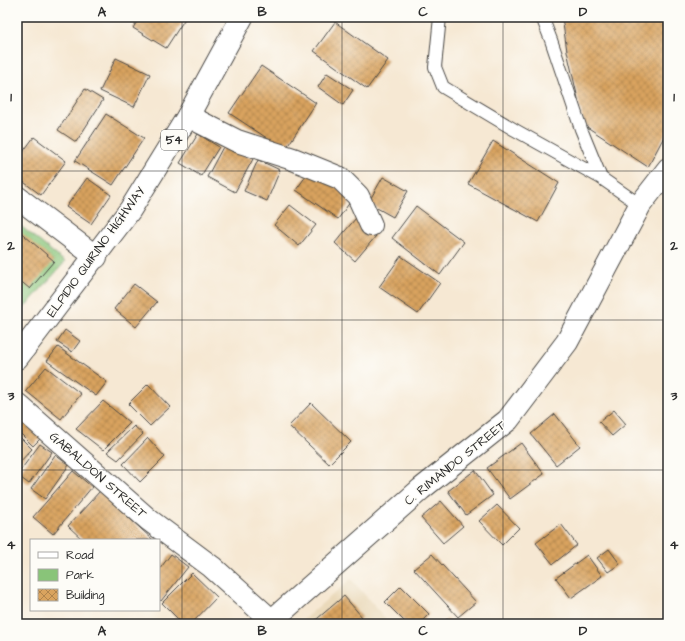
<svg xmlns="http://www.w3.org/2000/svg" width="685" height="641" viewBox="0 0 685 641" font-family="'Architects Daughter',sans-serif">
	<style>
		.built { fill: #ead9ba }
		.park { fill: #89c479; stroke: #5a7852 }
		.building { fill: url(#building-cross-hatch) }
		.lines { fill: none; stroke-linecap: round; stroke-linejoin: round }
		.service-casing { stroke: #494744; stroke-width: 14 }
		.minor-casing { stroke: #494744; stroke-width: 24 }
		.trunk-casing { stroke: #494744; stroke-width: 24 }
		.service { stroke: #fff; stroke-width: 12 }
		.minor { stroke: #fff; stroke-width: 22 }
		.trunk { stroke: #fff; stroke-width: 22 }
		.grid { fill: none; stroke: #2b2b2b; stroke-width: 1; stroke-opacity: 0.55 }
		.labels { text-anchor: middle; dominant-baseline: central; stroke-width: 3; stroke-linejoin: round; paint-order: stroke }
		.shield { fill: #fdfcf7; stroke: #6a6a68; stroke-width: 1 }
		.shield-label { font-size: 12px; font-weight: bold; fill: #2b2b2b }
		.street-label { font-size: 13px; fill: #2b2b2b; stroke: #fdfcf7 }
		.neatline { fill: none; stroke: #2b2b2b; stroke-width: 1.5 }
		.grid-label { font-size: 13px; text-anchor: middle; font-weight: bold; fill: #2b2b2b }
	</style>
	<defs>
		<pattern id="building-cross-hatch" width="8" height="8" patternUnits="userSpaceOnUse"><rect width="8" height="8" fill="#d9a35e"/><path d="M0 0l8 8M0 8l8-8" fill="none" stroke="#b0854e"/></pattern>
	</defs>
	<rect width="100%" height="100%" fill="#fdfcf7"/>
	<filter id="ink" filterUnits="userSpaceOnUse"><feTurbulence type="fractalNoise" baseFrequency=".025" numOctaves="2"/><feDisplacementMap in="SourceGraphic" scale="8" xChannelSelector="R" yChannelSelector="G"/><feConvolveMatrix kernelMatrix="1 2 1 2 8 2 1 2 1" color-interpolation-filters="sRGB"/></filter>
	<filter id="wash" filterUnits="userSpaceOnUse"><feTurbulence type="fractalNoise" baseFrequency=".012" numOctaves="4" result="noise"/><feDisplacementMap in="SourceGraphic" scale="16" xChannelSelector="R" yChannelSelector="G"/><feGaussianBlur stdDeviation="0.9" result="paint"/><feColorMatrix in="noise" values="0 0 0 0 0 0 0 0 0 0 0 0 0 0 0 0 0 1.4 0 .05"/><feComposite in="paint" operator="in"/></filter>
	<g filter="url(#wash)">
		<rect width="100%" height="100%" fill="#f6e8d3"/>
		<path class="built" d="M351,579L390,624H298Z"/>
		<path class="park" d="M17,223L65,262L17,316Z"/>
		<g id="blocks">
			<path class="building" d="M140,17H186L166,48L133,28Z
				M562,17H668V129L648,167L584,125L567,51Z
				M335,22L388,60L367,89L314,51Z
				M116,58L150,74L134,107L100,91Z
				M261,66L316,103L285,150L229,113Z
				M327,73L353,90L343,105L318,87Z
				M85,89L103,100L76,142L58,130Z
				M106,114L144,138L113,185L75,161Z
				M198,134L219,147L201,176L180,163Z
				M34,137L66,161L41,195L17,177V160Z
				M493,141L559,183L538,222L468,184Z
				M224,145L253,159L235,192L207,177Z
				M258,160L280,170L267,201L244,191Z
				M311,169L353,198L338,219L296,190Z
				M383,177L408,191L393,217L368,203Z
				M87,178L111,195L91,224L66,207Z
				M290,205L316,225L299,246L274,225Z
				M416,206L464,242L440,275L392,238Z
				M356,218L376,236L355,261L335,243Z
				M17,229L54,261L30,289L17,278Z
				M401,256L440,283L418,314L379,287Z
				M134,284L157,302L136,327L114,309Z
				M65,330L80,341L72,352L57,342Z
				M58,347L107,382L96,396L47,361Z
				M46,367L81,394L61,419L26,391Z
				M148,384L170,407L150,426L128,404Z
				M103,401L130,423L103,450L76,429Z
				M311,403L351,442L329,464L289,426Z
				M614,410L626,424L612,436L599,422Z
				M555,414L580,446L556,465L531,434Z
				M23,417L42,437L33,446L17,430V423Z
				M134,426L143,434L118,460L107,452Z
				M17,434L32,449L17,465Z
				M148,438L165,457L140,482L123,464Z
				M521,443L544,474L510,499L487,468Z
				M40,444L52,452L29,484L17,475Z
				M55,455L69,465L45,499L31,489Z
				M475,470L493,495L466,515L448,491Z
				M73,471L92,487L53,534L33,517Z
				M100,491L153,540H83L68,526Z
				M441,501L463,526L443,543L421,518Z
				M497,505L519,528L502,545L479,521Z
				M561,524L577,545L553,564L536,543Z
				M609,549L620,564L608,572L597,558Z
				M171,554L188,567L161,601L159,599V570Z
				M432,554L476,602L458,617L414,569Z
				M587,555L602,576L571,598L556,578Z
				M192,573L217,597L191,624H183L162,603Z
				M401,586L429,614L419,624H407L385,602Z
				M344,596L362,617L354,624H311Z
				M447,619L452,624H442Z"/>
		</g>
	</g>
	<g filter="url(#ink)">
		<use href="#blocks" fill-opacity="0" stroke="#494744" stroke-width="1"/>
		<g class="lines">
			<defs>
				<path id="service" d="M440,17L435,67L443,87L515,130L601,178L640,205
					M542,17L551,40L581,129L601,178"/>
				<path id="minor" d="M188,116L237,141L293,159L340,178L358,196L371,225
					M17,197L96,257
					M17,404L149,520L212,567L272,621
					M268,624L421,489L508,420L567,342L640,205L668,169"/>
				<path id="trunk" d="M17,358L130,210L188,116L242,17"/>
			</defs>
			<use href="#service" class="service-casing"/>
			<use href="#minor" class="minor-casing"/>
			<use href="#trunk" class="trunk-casing"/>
			<use href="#service" class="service"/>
			<use href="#minor" class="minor"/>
			<use href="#trunk" class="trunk"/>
		</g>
	</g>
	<path class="grid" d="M182,17V624M342,17V624M503,17V624M17,171H668M17,320H668M17,470H668"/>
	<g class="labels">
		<rect class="shield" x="161" y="130" width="26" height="20" rx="3"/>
		<g class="shield-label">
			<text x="174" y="140">54</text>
		</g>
		<g class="street-label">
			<text transform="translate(96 252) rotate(-54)">ELPIDIO QUIRINO HIGHWAY</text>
			<text transform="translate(455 463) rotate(-39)">C. RIMANDO STREET</text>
			<text transform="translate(98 475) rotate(41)">GABALDON STREET</text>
		</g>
	</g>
	<rect width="685" height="641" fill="none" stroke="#fdfcf7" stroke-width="44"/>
	<rect x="30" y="539" width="130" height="72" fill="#fdfcf7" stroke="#a9a8a5"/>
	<rect x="38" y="552" width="20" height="6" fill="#ffffff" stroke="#a9a8a5"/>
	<text x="66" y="559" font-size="12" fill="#2b2b2b">Road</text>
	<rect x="38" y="569" width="20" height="12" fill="#89c479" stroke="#a9a8a5"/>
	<text x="66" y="579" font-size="12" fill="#2b2b2b">Park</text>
	<rect x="38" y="589" width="20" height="12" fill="url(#building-cross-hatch)" stroke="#a9a8a5"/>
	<text x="66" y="599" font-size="12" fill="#2b2b2b">Building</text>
	<rect x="22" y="22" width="641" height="597" class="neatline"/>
	<g class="grid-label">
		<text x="102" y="16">A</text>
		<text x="262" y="16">B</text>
		<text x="423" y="16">C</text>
		<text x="583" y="16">D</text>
		<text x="11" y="101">1</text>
		<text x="674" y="101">1</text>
		<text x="11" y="250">2</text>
		<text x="674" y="250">2</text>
		<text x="11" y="400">3</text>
		<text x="674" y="400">3</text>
		<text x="11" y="549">4</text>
		<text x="674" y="549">4</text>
		<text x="102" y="635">A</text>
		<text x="262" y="635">B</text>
		<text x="423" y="635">C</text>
		<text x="583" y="635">D</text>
	</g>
</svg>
